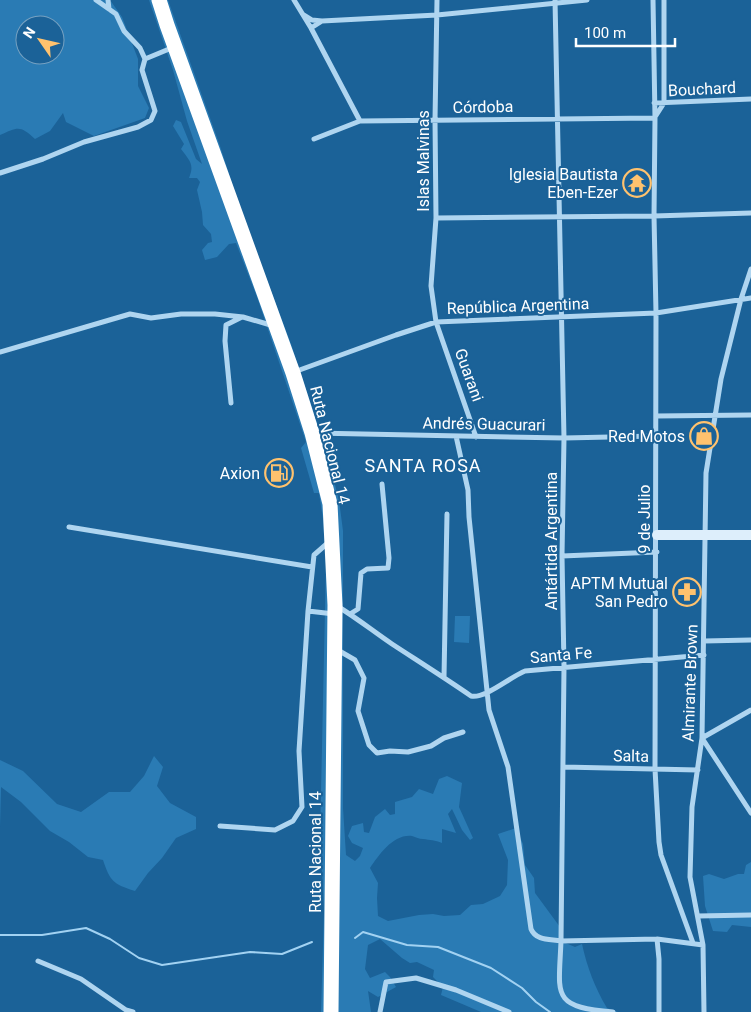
<svg xmlns="http://www.w3.org/2000/svg" width="751" height="1012" viewBox="0 0 751 1012" font-family="Roboto,sans-serif">
	<style>
		.green { fill: #2a7bb4; fill-rule: evenodd }
		.lines { fill: none; stroke-linecap: round; stroke-linejoin: round }
		.stream { stroke: #a2d2f2; stroke-width: 2 }
		.street { stroke: #afd5f0; stroke-width: 5 }
		.secondary { stroke: #ddeefb; stroke-width: 10 }
		.highway { stroke: #fff; stroke-width: 15 }
		.labels { text-anchor: middle; dominant-baseline: central; stroke-width: 4; stroke-linejoin: round; paint-order: stroke }
		.street-label { font-size: 16px; fill: #fff; stroke: #1b6298 }
		.poi-label { font-size: 16px; fill: #fff; stroke: #1b6298; text-anchor: end }
		.neighbourhood-label { font-size: 18px; letter-spacing: 1px; fill: #fff; stroke: #1b6298 }
	</style>
	<rect width="100%" height="100%" fill="#1b6298"/>
	<path class="green" d="M0,0H110L122,17L138,59V86L149,108L145,118L94,136L66,122L63,113L50,131L35,139C20,125 18,127 0,135ZM25,25H55V55H25Z
		M149,0H168L220,146L241,211L291,344L326,450L339,500L343,531V808L346,855L355,861L360,856L363,848L352,843L348,836L352,826L363,823L364,832L369,833L375,817L385,809L390,815L395,814V802L412,797L419,789L433,794L439,779L447,776L462,783L459,807L473,838L470,840L462,830L452,809L448,814L456,833L442,829V843C435,840 430,840 423,839C419,839 416,837 412,836C393,834 379,855 370,868L378,883L377,898L378,916L388,921L419,915L433,914L444,916L460,915L471,905L483,904L500,896L507,885L508,860L498,834L516,828L523,844L525,865L534,878L535,893L560,927L561,941L575,947L582,944C587,967 595,988 607,1008L618,1012H481L441,995L443,987L433,977L434,970L417,962L410,963L402,958L380,939L368,945L365,969L370,978L385,972L390,977L396,987L378,997L368,991L371,1012H321L324,912L322,871L314,854L320,838L326,564L323,519L319,493H314L301,448L306,442L257,297L236,243L229,244L217,257L205,260L202,250L208,243L212,242L211,234L203,225L202,212L197,190L200,182L197,178H189C195,164 189,160 181,149L184,144L173,126L176,120L181,122L196,159L202,164L187,121L173,70Z
		M455,616H470L469,643L454,642Z
		M154,756L163,767L157,786L170,803L196,817V829L176,838L162,858L148,873L135,891C113,884 110,881 103,860L88,857L69,842L50,831L21,802L1,787L0,827V760L23,771L57,804L81,812L109,792H130L144,776Z
		M751,862V927L732,925L727,932L713,931L705,906L703,876L709,874L724,879L738,874H744L746,865Z"/>
	<g class="lines">
		<path class="stream" d="M0,935H42L86,928L110,939L139,958L162,965L250,952L282,954L312,942
			M355,938L363,932L407,945L438,947L491,968L522,988L536,1002L550,1012"/>
		<path class="street" d="M96,0L116,14L124,31L140,48L145,59L174,47
			M108,0L109,9
			M294,0L311,28L360,121
			M437,0L435,120L436,218L431,286L436,322L476,437
			M555,0L564,438L562,556L564,667L561,941L657,939L703,945
			M653,0L655,118L654,216L656,313L655,769L659,842L661,855L693,943
			M304,15L312,20L322,21
			M311,28L322,21L437,15L587,0
			M654,103L751,99
			M655,117L664,103V0
			M314,139L360,121L655,118
			M0,173L43,159L84,142L138,127L151,120L155,111L142,70L145,59
			M436,218L654,216L751,213
			M0,352L130,314L151,318L181,314H215L243,317L274,326
			M294,372L396,335L436,322L656,313L751,298
			M231,403L225,341L226,325L242,317
			M656,416L751,415
			M314,433L564,438L656,436
			M456,436L468,490L469,517L489,710L508,767L531,929C536,941 550,939 561,941C559,995 550,1007 613,1012
			M69,527L312,567
			M562,556L657,552
			M337,606C357,618 374,632 392,644C418,661 445,678 471,696C485,699 510,677 525,671L704,655
			M308,611L334,614
			M350,614L358,609L361,573L367,569L388,568L389,558L382,484
			M704,641L751,640
			M336,649L355,660L364,678L358,711L369,745L377,753L390,751L408,752L431,746L444,738L463,732
			M444,677L447,514
			M751,710L702,738L751,813
			M563,767L698,770
			M220,826L275,830L293,821L302,807L299,751L308,611L314,555L330,541
			M698,916L751,915
			M657,939L659,959V1012
			M38,961L81,979L126,1010L133,1012
			M380,1012L386,982L416,978L456,990L509,1012
			M704,1012L703,945L690,877L692,807L702,738L706,473L721,379L741,299L751,269"/>
		<path class="secondary" d="M657,535H751"/>
		<path class="highway" d="M159,0L167,25L293,373L312,433L330,504L335,605L331,1012"/>
	</g>
	<defs>
		<symbol id="temple-ring" viewBox="-11 -11 22 22"><circle r="9.5" fill="#1b6298" stroke="#ffc26e" stroke-width="1.5"/><path d="M0-6L5-2H3V0L6.5 2.5H4V6H1.5V3h-3V6H-4V2.5H-6.5L-3 0V-2H-5Z" fill="#ffc26e"/></symbol>
		<symbol id="shop-ring" viewBox="-11 -11 22 22"><circle r="9.5" fill="#1b6298" stroke="#ffc26e" stroke-width="1.5"/><path d="M-5-2.5h2.3a2.7 3.5 0 0 1 5.4 0H5L5.5 6h-11ZM-1.5-2.5h3a1.5 2.3 0 0 0-3 0Z" fill="#ffc26e"/></symbol>
		<symbol id="fuel-ring" viewBox="-11 -11 22 22"><circle r="9.5" fill="#1b6298" stroke="#ffc26e" stroke-width="1.5"/><path d="M-5.5-6h7V0h2V4h1.3V-2.5L3-4.5l.8-.8L6-3V5H2.5V1h-1V6h-7ZM-4.2-4.7v3.2H.2V-4.7Z" fill="#ffc26e"/></symbol>
		<symbol id="pharmacy-ring" viewBox="-11 -11 22 22"><circle r="9.5" fill="#1b6298" stroke="#ffc26e" stroke-width="1.5"/><path d="M-2-6h4v4h4v4h-4v4h-4v-4h-4v-4h4Z" fill="#ffc26e"/></symbol>
	</defs>
	<g fill-rule="evenodd">
		<use href="#temple-ring" x="621" y="167" width="32" height="32"/>
		<use href="#shop-ring" x="688" y="420" width="32" height="32"/>
		<use href="#fuel-ring" x="263" y="457" width="32" height="32"/>
		<use href="#pharmacy-ring" x="671" y="576" width="32" height="32"/>
	</g>
	<g class="labels">
		<g class="street-label">
			<text transform="translate(702 89) rotate(-3)">Bouchard</text>
			<text transform="translate(483 107) rotate(-1)">Córdoba</text>
			<text transform="translate(423 161) rotate(-90)">Islas Malvinas</text>
			<text transform="translate(518 306) rotate(-2)">República Argentina</text>
			<text transform="translate(469 375) rotate(70)">Guarani</text>
			<text transform="translate(484 424) rotate(1)">Andrés Guacurari</text>
			<text transform="translate(330 445) rotate(76)">Ruta Nacional 14</text>
			<text transform="translate(644 519) rotate(-90)">9 de Julio</text>
			<text transform="translate(551 541) rotate(-90)">Antártida Argentina</text>
			<text transform="translate(561 655) rotate(-5)">Santa Fe</text>
			<text transform="translate(690 683) rotate(-88)">Almirante Brown</text>
			<text transform="translate(631 756) rotate(1)">Salta</text>
			<text transform="translate(315 852) rotate(-90)">Ruta Nacional 14</text>
		</g>
		<g class="poi-label">
			<text x="618" y="174">Iglesia Bautista<tspan x="618" dy="18">Eben-Ezer</tspan></text>
			<text x="685" y="436">Red Motos</text>
			<text x="260" y="473">Axion</text>
			<text x="668" y="583">APTM Mutual<tspan x="668" dy="18">San Pedro</tspan></text>
		</g>
		<g class="neighbourhood-label">
			<text x="423" y="465">SANTA ROSA</text>
		</g>
	</g>
	<g transform="translate(40 40) rotate(304)"><circle r="24" fill="#1b6298" stroke="#76a1c1"/>
	<path d="M0-4L9 19L0 12L-9 19Z" fill="#ffc26e"/>
	<text y="-8" font-size="14" font-weight="bold" text-anchor="middle" fill="#ffffff">N</text>
	</g>
	<path d="M576 38v8h99v-8" fill="none" stroke="#ffffff" stroke-width="2.5"/>
	<text x="584" y="38" font-size="15" fill="#ffffff" stroke="#1b6298" stroke-width="4" paint-order="stroke">100 m</text>
</svg>
